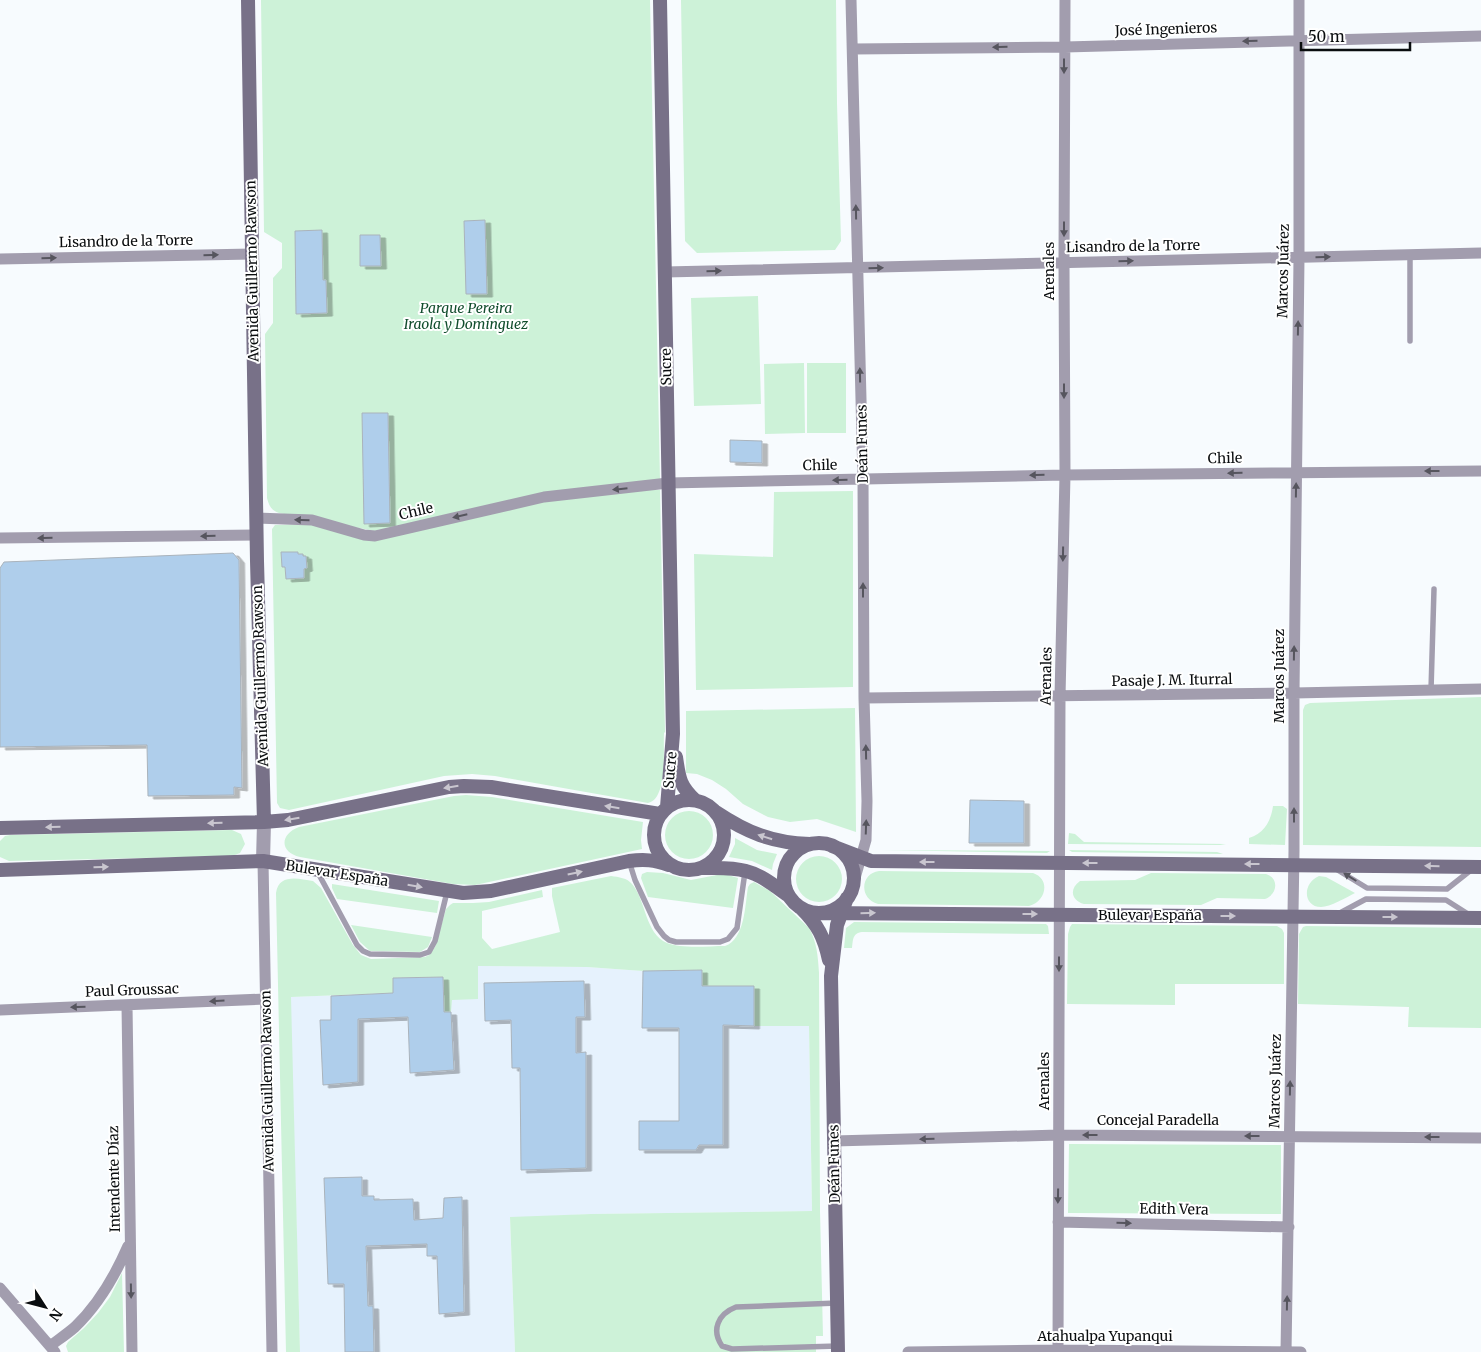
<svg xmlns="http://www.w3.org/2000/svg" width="1481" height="1352" viewBox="0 0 1481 1352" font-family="Merriweather,serif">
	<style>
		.built { fill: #e6f2fd }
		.green { fill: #cdf2d8 }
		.building { fill: #afceeb; stroke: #aab3bb; filter: url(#shadow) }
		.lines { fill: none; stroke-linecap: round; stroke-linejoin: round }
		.service { stroke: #a29dae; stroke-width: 5.5 }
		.minor { stroke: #a29dae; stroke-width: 11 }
		.tertiary { stroke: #a29dae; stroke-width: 14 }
		.secondary { stroke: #787188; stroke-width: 14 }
		.oneway { fill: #56555e }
		.oneway2 { fill: #c9c6cf }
		.labels { text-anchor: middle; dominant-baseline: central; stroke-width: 4; stroke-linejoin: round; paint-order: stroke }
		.street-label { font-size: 14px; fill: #0a0d0f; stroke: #fff }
		.park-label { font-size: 14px; font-style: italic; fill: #114d2d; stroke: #fff }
	</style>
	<defs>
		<filter id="shadow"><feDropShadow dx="5.5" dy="3" stdDeviation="0" flood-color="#0004"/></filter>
	</defs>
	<rect width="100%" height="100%" fill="#f7fbfe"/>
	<path class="built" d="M478,966L587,967L643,971V1027L689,1028L679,1041V1089H695V1106H679V1130H665V1121H639V1149H696L699,1145H723V1043L706,1042V1025L809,1026L812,1211L591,1214L510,1218L515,1352H300L290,997L393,993V978L443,977L444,1012H451V1000Z"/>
	<path class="green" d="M261,0H650L660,479L650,490H660L665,732L664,733C663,749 668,799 648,803L495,776L472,774L444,776L289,810L280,808L277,803L272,529L275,525H278L308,524L375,531L279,513C271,510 269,506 267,498L265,334L273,323V278L282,268V243L264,232Z
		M681,0H836L837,103L841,241L835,250L697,253L685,241Z
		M758,296L761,404L694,406L691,298Z
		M804,363L805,433L765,434L764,364Z
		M807,363H846V433H807Z
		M853,491V687L696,690L694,554L773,557L774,492Z
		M1481,697V847L1303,845V710L1305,705L1310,703Z
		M855,708L856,832L817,819L790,822L768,817L743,804L726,789L712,780L697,774L686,773V711Z
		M466,795L492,797L643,822L641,840L642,849L475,885L453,884L300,857C279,852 280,834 299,827L454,796Z
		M1273,806H1283L1287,809L1285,845L1249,844V838C1264,834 1271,821 1273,806Z
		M665 835a24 24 0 1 1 48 0a24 24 0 1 1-48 0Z
		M232,830L241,834L245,844L240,853L232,856L9,861L0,857V841L5,836L10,835Z
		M1069,833L1075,834L1084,842L1226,844L1220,845L1068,844Z
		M735,838L757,850L777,854L773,864L772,870L752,861L729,857L735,844Z
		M881,850H882L1050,851L1047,853Z
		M1069,850L1217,852L1223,854L1072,852Z
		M796 879a23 23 0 1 1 46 0a23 23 0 1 1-46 0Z
		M879,871L1033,873C1051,879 1046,902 1029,906L878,904C858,898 861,873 879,871Z
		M647,872L663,873L691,880L717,875H728L738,878L733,908L648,897L641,878L642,874Z
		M1151,873L1266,874C1279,878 1278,894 1265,899L1217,898L1201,905L1084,904C1071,900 1069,889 1080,881L1135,880Z
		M611,876C619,877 627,878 632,884C646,900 645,934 667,943C682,949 708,946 725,946C745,939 745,905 748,887L750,884L754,882L770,891L809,928C817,942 818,957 819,973L820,1211L823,1336H816V1352H515L510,1217L591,1214L812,1211L809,1026H754V986H702L701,970L643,971L587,967L478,966V999L452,1000L451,1012H444L443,977L393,978V993L291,997L300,1352H286L276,893C279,873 299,879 313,881L321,888L353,945L361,955L371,959L425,957L429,955L435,947L446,909L450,905L453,903H473L489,902L542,890L543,897L482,911V938L492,949L560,932L552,896V888Z
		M1319,876L1326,877L1355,893C1347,897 1330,907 1321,907C1303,907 1302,883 1319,876Z
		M332,884L439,901L437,913L337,899L332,888Z
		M854,922L1046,924L1048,926L1049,934L862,932C852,933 853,941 852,948H844L846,928Z
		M1072,924L1277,926L1282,929L1284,933V984H1175V1005L1067,1004L1068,934L1070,927Z
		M351,925L432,937L428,947L420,952L370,951L360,942Z
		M1306,926L1481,928V1028L1408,1027L1409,1007L1298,1004L1299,934L1303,927Z
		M1069,1144L1281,1145V1214L1068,1213Z
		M122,1273L124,1352H68L66,1346L68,1342L84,1328L98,1313L110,1297Z"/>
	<path class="building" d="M485,220L487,294H466L464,221Z
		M322,230L323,280H326L327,313L296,314L295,231Z
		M360,235H380L381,266H360Z
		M362,413H388L390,523L364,524Z
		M730,440L762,441V463L730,462Z
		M281,552H298V554H303V556H306L307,568L304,569V578L286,579L285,567H282Z
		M233,553L239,560L242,788L234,787V795L148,796L147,745L0,747V568L4,562Z
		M970,800L1024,801V843H969Z
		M702,970V986H754V1026L723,1025V1145H699L696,1150H639V1121H679V1028H642L643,971Z
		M443,977L444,1012H451L454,1070L410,1073L408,1017L358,1019V1082L323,1085L320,1020H331V996L393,993V978Z
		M584,981L585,1017H576V1053L586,1052V1168L521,1170L520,1068H512L511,1020L485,1021L484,983Z
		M362,1177V1196H374V1200L413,1199L414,1220L443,1218L444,1198L462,1197L464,1312L439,1314L437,1256H427V1244L366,1246L368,1306H373L374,1352H345L344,1284H328L324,1178Z"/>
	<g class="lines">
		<path class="service" d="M1410,341V255
			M1431,690L1434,589
			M629,861L635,880L657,927L664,936L669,940L676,942H720L728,939L737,928L745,872
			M1336,869L1367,888L1447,889L1471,870
			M317,871L357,945L363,951L370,954L420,955L429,952L435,941L447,892
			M1338,914L1366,899L1446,900L1468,914
			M837,1303L736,1307C718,1314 711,1330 722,1346L732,1349L838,1346"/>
		<path class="minor" d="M851,0L863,479L864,698L867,801L866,840L853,885
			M853,49L1065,47L1481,36
			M0,259L252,254
			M665,272L1481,253
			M256,518L312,520L364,535L375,536L544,497L668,483L1065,475L1481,471
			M0,538L257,535
			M864,698L1294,693L1481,689
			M263,861L272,1352
			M127,1005L132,1352
			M0,1010L265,999
			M834,1141L1059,1135L1481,1138
			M1058,1222L1289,1227
			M0,1288L55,1352
			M50,1346C58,1340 67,1334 75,1327C99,1304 115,1276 128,1246
			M908,1352L1058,1350L1301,1352
			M1058,1352L1060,697L1065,475L1064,263L1065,0
			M1286,1352L1294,851V693L1299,258V0"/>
		<path class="tertiary" d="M263,861L264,822"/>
		<path class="secondary" d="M248,0L257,561L264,822
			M660,0L673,734L667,807
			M676,757C679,777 679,785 695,800
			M654 835a35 35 0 1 1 70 0a35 35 0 1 1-70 0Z
			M716,812C746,832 772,843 810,844
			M0,828L264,822L288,820L449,787L464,786L491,787L660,814
			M784 878a35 35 0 1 1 70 0a35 35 0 1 1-70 0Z
			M832,846L871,861L1481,867
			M703,868C717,868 732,867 746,871C762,875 776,887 789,896
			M0,870L263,861L463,893L491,891L629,861C645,859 654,860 669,865
			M801,908C818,925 824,937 829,960
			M819,913L1481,918
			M838,1352L831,976L837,925L847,898"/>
	</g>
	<defs><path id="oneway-solid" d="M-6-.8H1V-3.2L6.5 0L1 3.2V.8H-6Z" transform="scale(1.25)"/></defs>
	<g class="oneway">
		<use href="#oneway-solid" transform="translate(1250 41) rotate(178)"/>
		<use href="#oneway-solid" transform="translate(1000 47) rotate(179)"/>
		<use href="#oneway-solid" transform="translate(1064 66) rotate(90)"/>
		<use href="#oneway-solid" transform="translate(856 212) rotate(-91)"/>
		<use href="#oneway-solid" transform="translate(1064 229) rotate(90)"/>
		<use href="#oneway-solid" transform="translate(211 255) rotate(-1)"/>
		<use href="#oneway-solid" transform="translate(1323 257) rotate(-2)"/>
		<use href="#oneway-solid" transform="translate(49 258) rotate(-1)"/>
		<use href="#oneway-solid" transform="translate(1126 261) rotate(-1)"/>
		<use href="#oneway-solid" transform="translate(876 268) rotate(-2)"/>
		<use href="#oneway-solid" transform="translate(714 271) rotate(-1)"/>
		<use href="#oneway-solid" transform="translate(1298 328) rotate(-89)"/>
		<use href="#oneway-solid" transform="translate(860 375) rotate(-91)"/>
		<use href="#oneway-solid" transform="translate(1064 391) rotate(90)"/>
		<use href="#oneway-solid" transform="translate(1432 471) rotate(180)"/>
		<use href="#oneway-solid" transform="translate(1235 473) rotate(179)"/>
		<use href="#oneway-solid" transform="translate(1037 475) rotate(179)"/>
		<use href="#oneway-solid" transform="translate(840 480) rotate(179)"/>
		<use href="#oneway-solid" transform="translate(620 489) rotate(174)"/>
		<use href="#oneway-solid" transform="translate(1296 490) rotate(-89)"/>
		<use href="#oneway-solid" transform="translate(460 516) rotate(167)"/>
		<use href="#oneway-solid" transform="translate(302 520) rotate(-178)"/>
		<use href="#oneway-solid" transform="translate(208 536) rotate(179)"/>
		<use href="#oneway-solid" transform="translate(45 538) rotate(179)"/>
		<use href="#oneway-solid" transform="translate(1063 554) rotate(91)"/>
		<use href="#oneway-solid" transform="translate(863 590) rotate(-90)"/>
		<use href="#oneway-solid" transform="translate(1294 653) rotate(-89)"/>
		<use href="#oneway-solid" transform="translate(866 752) rotate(-91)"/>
		<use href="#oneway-solid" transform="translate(1294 815) rotate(-90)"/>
		<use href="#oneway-solid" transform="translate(866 827) rotate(-88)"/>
		<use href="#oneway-solid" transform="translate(1350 877) rotate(-148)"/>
		<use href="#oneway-solid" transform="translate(1059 964) rotate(90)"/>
		<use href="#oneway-solid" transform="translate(217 1001) rotate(177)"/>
		<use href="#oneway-solid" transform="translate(78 1007) rotate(178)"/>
		<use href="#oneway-solid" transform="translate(1290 1088) rotate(-89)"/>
		<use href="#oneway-solid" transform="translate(1090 1135) rotate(-180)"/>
		<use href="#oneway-solid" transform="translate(1252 1136) rotate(-180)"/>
		<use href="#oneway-solid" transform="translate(1432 1137) rotate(-180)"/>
		<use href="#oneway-solid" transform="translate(927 1139) rotate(178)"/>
		<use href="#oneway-solid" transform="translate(1058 1196) rotate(91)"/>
		<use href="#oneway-solid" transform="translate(1124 1223) rotate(1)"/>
		<use href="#oneway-solid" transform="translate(131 1291) rotate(89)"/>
		<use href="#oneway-solid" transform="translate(1287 1303) rotate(-89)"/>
	</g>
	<g class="oneway2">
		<use href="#oneway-solid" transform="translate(451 787) rotate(171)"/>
		<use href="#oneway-solid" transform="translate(612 807) rotate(-171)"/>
		<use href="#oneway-solid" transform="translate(292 819) rotate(171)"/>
		<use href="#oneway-solid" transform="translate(215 823) rotate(179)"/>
		<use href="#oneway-solid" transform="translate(53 827) rotate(179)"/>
		<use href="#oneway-solid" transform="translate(765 837) rotate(-162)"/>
		<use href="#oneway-solid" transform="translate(927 862) rotate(-180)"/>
		<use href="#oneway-solid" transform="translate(1090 863) rotate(-180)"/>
		<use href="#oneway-solid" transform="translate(1252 864) rotate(-180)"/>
		<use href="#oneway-solid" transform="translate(1432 866) rotate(-179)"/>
		<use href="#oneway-solid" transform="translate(101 867) rotate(-2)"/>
		<use href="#oneway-solid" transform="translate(575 873) rotate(-12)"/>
		<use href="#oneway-solid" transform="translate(415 886) rotate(10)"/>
		<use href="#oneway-solid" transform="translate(868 913) rotate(-1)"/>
		<use href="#oneway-solid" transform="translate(1030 914)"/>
		<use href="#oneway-solid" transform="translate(1228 916)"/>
		<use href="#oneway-solid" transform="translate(1390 917)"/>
	</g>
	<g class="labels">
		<g class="street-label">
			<text transform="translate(1166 29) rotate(-2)">José Ingenieros</text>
			<text transform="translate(126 241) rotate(-1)">Lisandro de la Torre</text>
			<text transform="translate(1133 246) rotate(-1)">Lisandro de la Torre</text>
			<text transform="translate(252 271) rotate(-91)">Avenida Guillermo Rawson</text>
			<text transform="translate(1049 271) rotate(-90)">Arenales</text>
			<text transform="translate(1283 271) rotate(-89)">Marcos Juárez</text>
			<text transform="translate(666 367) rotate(-91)">Sucre</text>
			<text transform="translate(862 444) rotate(-91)">Deán Funes</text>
			<text transform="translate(1225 458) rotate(-1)">Chile</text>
			<text transform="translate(820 465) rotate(-1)">Chile</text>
			<text transform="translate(416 511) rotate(-13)">Chile</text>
			<text transform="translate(260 676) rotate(-92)">Avenida Guillermo Rawson</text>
			<text transform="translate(1046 676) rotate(-89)">Arenales</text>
			<text transform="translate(1279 676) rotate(-90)">Marcos Juárez</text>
			<text transform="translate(1172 680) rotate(-1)">Pasaje J. M. Iturral</text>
			<text transform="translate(670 770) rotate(-85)">Sucre</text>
			<text transform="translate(337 873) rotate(9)">Bulevar España</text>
			<text x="1150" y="915">Bulevar España</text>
			<text transform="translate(132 990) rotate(-2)">Paul Groussac</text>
			<text transform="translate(267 1081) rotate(-91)">Avenida Guillermo Rawson</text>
			<text transform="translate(1044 1081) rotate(-90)">Arenales</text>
			<text transform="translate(1275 1081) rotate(-89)">Marcos Juárez</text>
			<text x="1158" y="1120">Concejal Paradella</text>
			<text transform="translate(834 1164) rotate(-91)">Deán Funes</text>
			<text transform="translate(114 1179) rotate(-91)">Intendente Díaz</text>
			<text transform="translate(1174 1209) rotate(1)">Edith Vera</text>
			<text x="1105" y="1336">Atahualpa Yupanqui</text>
		</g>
		<g class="park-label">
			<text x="466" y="308">Parque Pereira<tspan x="466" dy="16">Iraola y Domínguez</tspan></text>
		</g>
	</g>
	<g transform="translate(45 1307) rotate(126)" stroke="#ffffff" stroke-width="4" paint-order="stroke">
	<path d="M0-4L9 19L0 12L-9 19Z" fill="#0a0d0f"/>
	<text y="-8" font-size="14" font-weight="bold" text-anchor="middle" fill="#0a0d0f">N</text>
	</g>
	<path d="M1301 42v8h109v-8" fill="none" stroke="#0a0d0f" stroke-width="2.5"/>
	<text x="1308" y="42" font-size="15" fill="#0a0d0f" stroke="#ffffff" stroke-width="4" paint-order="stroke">50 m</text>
</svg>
